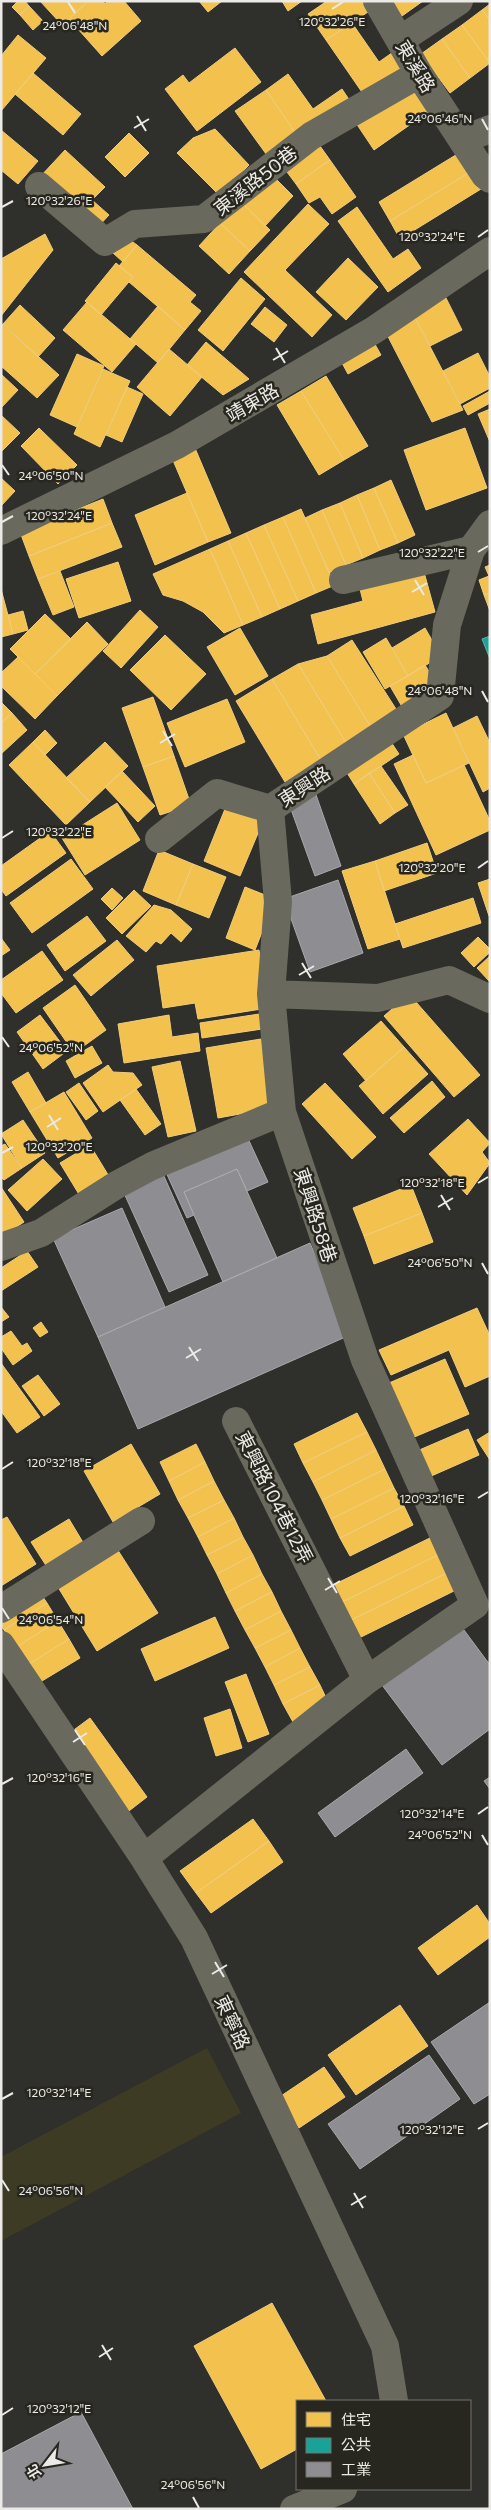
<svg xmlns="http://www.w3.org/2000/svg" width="491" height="2510" viewBox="0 0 491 2510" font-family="Commissioner,'Noto Sans TC',sans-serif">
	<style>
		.green { fill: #3e3b24 }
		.homes { fill: #f2c14e; stroke: #f0cd7c }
		.public { fill: #17a398; stroke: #57b8af }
		.industry { fill: #8d8d92; stroke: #a9a9ab }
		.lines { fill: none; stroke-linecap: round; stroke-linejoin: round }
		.minor { stroke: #6a695d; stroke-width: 28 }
		.ticks { fill: none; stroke: #ebeae6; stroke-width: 2 }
		.labels { text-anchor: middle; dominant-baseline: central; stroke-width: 5; stroke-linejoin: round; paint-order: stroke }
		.street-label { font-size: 19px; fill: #ebeae6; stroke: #27271f }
		.ticks-label { font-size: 12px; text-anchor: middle; fill: #ebeae6; stroke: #27271f; stroke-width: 5; stroke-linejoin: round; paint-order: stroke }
	</style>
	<rect width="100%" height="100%" fill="#2f2f2b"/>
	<path class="green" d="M207,2048L241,2113L1,2241V2157Z"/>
	<path class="homes" d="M18,1H25L29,6L20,15L12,7Z
		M40,1H67L77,12L62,25Z
		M67,1H88L77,12Z
		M88,1H103L105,4L108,1H124L141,21L102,56L69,19Z
		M199,1H222L208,12Z
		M282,1H302L288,11Z
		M327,1H374L377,6L326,40L308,14Z
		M392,1H423L402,16Z
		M490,4V20L482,10Z
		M29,6L43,21L33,30L20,15Z
		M482,10L490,20V63L462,25Z
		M352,23L379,62L396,50L409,68L366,98L326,40Z
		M462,25L490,63L470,78L442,39Z
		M18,35L46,58L1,111V56Z
		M442,39L470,78L450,93L421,54Z
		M235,48L261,82L197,131L165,89L183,75L189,83Z
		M33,73L81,114L63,135L15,94Z
		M288,74L313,109L342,89L350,101L298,137L266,90Z
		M411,80L431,110L374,150L354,120Z
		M266,90L298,137L269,158L235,111Z
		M215,129L249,165L219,195L177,153L193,138Z
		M1,130L38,161L18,184L1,170Z
		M129,133L149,153L125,177L105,157Z
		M315,139L330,160L296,184L281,164Z
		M65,150L105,187L92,200L109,215L96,229L40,177Z
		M459,153L470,172L390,221L379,202Z
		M330,160L356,197L332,214L320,197L309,203L296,184Z
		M470,172L481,189L400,239L390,221Z
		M271,174L293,196L265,226L243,204Z
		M243,204L270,230L250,251L220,223Z
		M308,204L329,224L285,270L332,315L312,337L244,272Z
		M357,207L393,259L408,249L421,268L388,292L338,221Z
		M220,223L250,251L229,274L199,246Z
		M45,234L53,250L1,316V259Z
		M126,237L137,245L123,262L113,253Z
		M137,245L196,295L190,302L201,311L185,330L129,282L133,277L119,266Z
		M348,258L378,287L346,320L316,292Z
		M116,263L133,277L101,315L85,301Z
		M241,278L265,299L223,351L198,330Z
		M440,286L462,330L430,346L410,308Z
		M87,302L136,344L112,372L63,330Z
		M20,305L55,338L38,357L3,324Z
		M158,306L185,330L158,363L130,339Z
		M265,307L287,325L274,342L251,324Z
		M410,308L463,410L432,422L381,323Z
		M1,323L59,375L37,398L1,366Z
		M368,332L381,355L348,374L335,350Z
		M206,342L249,379L223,395L187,365Z
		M169,349L202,377L170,416L137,387Z
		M478,353L490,377V388L460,404L443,371Z
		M77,354L104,366L77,427L50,415Z
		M103,369L130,381L100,447L74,434Z
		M1,374L18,390L1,408Z
		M326,376L368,446L344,460L301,391Z
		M127,387L143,394L122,442L106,435Z
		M301,391L344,460L319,475L277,405Z
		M490,391V403L468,415L463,406Z
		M490,409V442L478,414Z
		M1,415L20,433L1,452Z
		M39,428L77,465L58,484L21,446Z
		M465,428L487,488L426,510L404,450Z
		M189,434L231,533L208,542L166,444Z
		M1,478L15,491L1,506Z
		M391,480L415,535L398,543L374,488Z
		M374,488L398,543L380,550L357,495Z
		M187,493L208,542L155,565L135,515Z
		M357,495L380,550L363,558L340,503Z
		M103,499L112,523L29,556L20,532Z
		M340,503L363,558L346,565L322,510Z
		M301,509L335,585L316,593L283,517Z
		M322,510L346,565L329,573L305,518Z
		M283,517L316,593L298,601L264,525Z
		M112,523L122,547L38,579L29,556Z
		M264,525L298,601L280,609L246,533Z
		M246,533L280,609L262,617L228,541Z
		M228,541L262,617L243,625L210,549Z
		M210,549L243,625L224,633L203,612L183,601L163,595L153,574Z
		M118,562L131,601L79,618L66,579Z
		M490,565V593L484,595L479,580L489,576L485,567Z
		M60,571L74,607L53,615L38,579Z
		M424,572L435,612L318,644L311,615L363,601L360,589Z
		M1,589L13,634L1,637Z
		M490,593V611L484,595Z
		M140,610L158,627L121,668L103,651Z
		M23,611L28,630L13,634L8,615Z
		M45,614L71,639L35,674L10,649Z
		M87,622L108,644L57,696L35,674Z
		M240,628L268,676L235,695L207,647Z
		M425,628L441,656L408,676L392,648Z
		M165,635L206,674L171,710L130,670Z
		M386,638L408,676L385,689L363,652Z
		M352,640L396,709L372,729L327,656Z
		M327,656L372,729L347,744L298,664Z
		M18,657L57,696L35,719L1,686V673Z
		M298,664L347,744L321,760L272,679Z
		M425,665L440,689L404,710L390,686Z
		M272,679L321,760L285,782L236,701Z
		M153,697L174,756L143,767L122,708Z
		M227,699L245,742L185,767L167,723Z
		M1,702L12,713L1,723Z
		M12,713L27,730L1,754V723Z
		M446,713L469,763L426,783L403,734Z
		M477,716L490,743V788L483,792L453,728Z
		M45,730L57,743L45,755L33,742Z
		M389,739L399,754L354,784L344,768Z
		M33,742L90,802L66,825L9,765Z
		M105,742L128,766L90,802L66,778Z
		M413,755L426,783L464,765L490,821V830L436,855L394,764Z
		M174,756L191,805L160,815L143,767Z
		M381,766L408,805L395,813L369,773Z
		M122,771L155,806L138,822L105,787Z
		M369,773L395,813L380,824L354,784Z
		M117,803L140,840L85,875L62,838Z
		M227,804L264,819L240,876L204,861Z
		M50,831L66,853L6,896L1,889V866Z
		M427,843L437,873L384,891L375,861Z
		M159,850L193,864L176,905L143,891Z
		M71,859L93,889L32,933L10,903Z
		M375,861L400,939L368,949L342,871Z
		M193,864L226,877L209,918L176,905Z
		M490,879V916H489L478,883Z
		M245,887L275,899L255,950L226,938Z
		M112,888L123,898L112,910L101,899Z
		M134,890L151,906L122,934L106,918Z
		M473,898L481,923L403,948L395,924Z
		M154,905L171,910L192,929L181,942L171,933L161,944L156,941L146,952L126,936Z
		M87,916L106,941L65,971L47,945Z
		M478,937L490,949V952L474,967L461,953Z
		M1,938L10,950L1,956Z
		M117,940L134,960L91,996L73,975Z
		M259,950L268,1008L198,1019L195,1003L163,1008L157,966Z
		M42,951L63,980L16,1013L1,993V980Z
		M490,956V982L477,968Z
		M75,985L106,1030L74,1053L43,1008Z
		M409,994L480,1075L454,1097L384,1016Z
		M266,1013L269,1028L202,1038L200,1023Z
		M40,1015L67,1051L43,1069L17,1032Z
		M169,1015L172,1037L198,1033L200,1051L124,1063L118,1024Z
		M381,1021L404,1047L366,1081L343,1054Z
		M261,1039L273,1108L218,1118L206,1048Z
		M92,1046L102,1063L75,1078L66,1061Z
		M404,1047L428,1074L383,1114L359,1086Z
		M180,1061L196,1131L168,1137L152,1067Z
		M108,1065L113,1072L133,1073L142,1085L103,1112L83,1083Z
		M28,1072L46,1103L30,1112L12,1082Z
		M432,1081L445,1097L404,1133L390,1118Z
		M79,1083L98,1111L86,1120L66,1092Z
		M325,1083L376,1137L352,1159L302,1104Z
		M136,1089L161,1124L145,1135L120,1100Z
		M64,1092L92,1138L58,1158L30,1112Z
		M468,1119L490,1143L482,1152L490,1163L467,1195L429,1154Z
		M23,1120L45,1153L22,1168L1,1134Z
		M5,1144L22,1168L4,1180L1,1177V1146Z
		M90,1145L110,1178L80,1196L60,1163Z
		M43,1159L62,1179L27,1211L8,1190Z
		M411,1185L422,1213L364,1236L353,1208Z
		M1,1187L24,1222L1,1237Z
		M422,1213L433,1242L374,1264L364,1236Z
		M27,1251L38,1267L1,1291V1268Z
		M1,1307L9,1317L1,1322Z
		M477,1308L490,1336V1376L465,1387L449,1350L391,1375L379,1350Z
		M41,1322L48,1332L40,1337L33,1328Z
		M11,1331L22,1346L27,1343L32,1351L13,1365L1,1348V1337Z
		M445,1359L469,1414L412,1438L389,1383Z
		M1,1363L40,1417L17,1433L1,1411Z
		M38,1375L60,1404L44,1416L22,1386Z
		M357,1413L367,1432L303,1463L294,1444Z
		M468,1429L479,1455L429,1477L417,1451Z
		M367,1432L376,1450L313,1482L303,1463Z
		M490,1432V1460L477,1440Z
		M131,1444L160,1494L113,1522L84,1471Z
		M196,1444L205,1462L169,1481L160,1462Z
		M376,1450L385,1469L322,1500L313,1482Z
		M205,1462L214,1481L178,1500L169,1481Z
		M385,1469L394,1488L331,1519L322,1500Z
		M214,1481L224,1500L188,1518L178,1500Z
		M394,1488L404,1506L340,1538L331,1519Z
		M224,1500L234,1518L198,1537L188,1518Z
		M404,1506L413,1525L350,1556L340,1538Z
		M7,1517L36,1564L1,1586V1520Z
		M234,1518L243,1537L207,1555L198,1537Z
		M69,1519L84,1544L47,1567L31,1542Z
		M434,1536L442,1553L340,1603L331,1586Z
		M243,1537L253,1555L217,1574L207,1555Z
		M112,1541L158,1613L97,1651L53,1579Z
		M442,1553L451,1571L349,1621L340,1603Z
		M253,1555L262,1574L226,1593L217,1574Z
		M451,1571L460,1588L357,1639L349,1621Z
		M262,1574L272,1592L235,1611L226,1593Z
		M35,1585L47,1603L4,1630L1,1626V1606Z
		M272,1592L281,1611L245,1630L235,1611Z
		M47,1603L58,1621L15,1648L4,1630Z
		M281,1611L291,1630L255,1648L245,1630Z
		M215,1617L229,1648L155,1681L141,1649Z
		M58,1621L69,1639L26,1666L15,1648Z
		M291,1630L300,1648L265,1667L255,1648Z
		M69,1639L80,1658L37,1684L26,1666Z
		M300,1648L310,1667L274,1685L265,1667Z
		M310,1667L320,1685L283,1704L274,1685Z
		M246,1674L269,1734L248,1742L225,1682Z
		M320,1685L329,1704L293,1722L283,1704Z
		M230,1709L242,1748L216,1756L204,1718Z
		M90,1718L147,1797L125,1814L67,1735Z
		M253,1819L269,1841L196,1893L180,1871Z
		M269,1841L283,1862L211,1913L196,1893Z
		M477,1905L490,1924V1937L438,1975L418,1948Z
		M400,2005L428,2046L356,2095L328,2055Z
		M324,2067L345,2097L299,2128L278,2098Z
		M272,2303L326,2401H297V2449L261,2469L194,2346Z"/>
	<path class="public" d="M490,636V659L482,639Z"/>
	<path class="industry" d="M315,792L341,866L315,876L288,801Z
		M338,880L363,953L310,972L284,899Z
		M245,1132L268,1182L247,1191L237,1169L184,1192L194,1215L187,1218L164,1168Z
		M237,1169L277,1258L223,1282L184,1192Z
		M163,1174L208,1275L169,1292L123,1191Z
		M122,1208L165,1307L98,1337L53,1238Z
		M310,1243L350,1335L138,1429L98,1337Z
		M461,1626L490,1665V1729L442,1765L382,1685Z
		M406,1749L423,1773L335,1837L318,1813Z
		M490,1777V1789L484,1781Z
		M490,2002V2094L474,2104L431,2042Z
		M429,2055L460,2099L360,2169L328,2124Z
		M81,2412L133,2509H1V2454Z"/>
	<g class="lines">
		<path class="minor" d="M377,1L419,74L485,175L490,179
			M400,40L459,1
			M462,140L490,129
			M39,186L105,242L135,224L204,219L311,136L419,74
			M1,531L177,445L374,330L490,251
			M343,580L471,550
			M159,839L217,793L270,809
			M271,994L378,998L449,980L490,999
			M282,1112L271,994L278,902L270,809L440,696L447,625L471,550L490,524
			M1,1247L41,1233L118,1184L152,1166L282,1112L365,1360L475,1605
			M236,1421L367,1680
			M1,1609L141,1521
			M1,1645L144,1858L194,1938L385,2346L394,2401
			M144,1858L367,1680L475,1605
			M294,2509L343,2489"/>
	</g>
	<path class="ticks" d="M68,2L75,13M332,9L343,2M137,116L146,131M482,119L488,130M134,128L149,119M2,207L13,201M478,237L488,230M276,348L285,363M273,360L288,351M2,465L9,475M2,522L13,516M478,552L488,546M415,580L424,595M412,592L427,583M482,691L488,702M163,731L172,746M160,743L175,734M2,838L13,831M478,868L488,861M302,963L311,978M299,975L314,966M2,1037L9,1047M49,1115L58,1130M47,1127L61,1118M2,1153L13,1147M478,1183L488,1177M441,1195L450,1210M438,1207L453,1198M482,1263L488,1274M189,1347L198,1361M186,1358L201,1349M2,1469L13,1462M478,1498L488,1492M328,1578L337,1593M325,1590L340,1581M2,1608L9,1619M75,1730L85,1745M73,1742L87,1733M2,1784L13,1778M478,1814L488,1807M482,1835L488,1845M215,1962L224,1977M212,1974L227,1965M2,2099L13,2093M478,2129L488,2123M2,2180L9,2191M354,2193L363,2208M351,2205L366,2196M102,2345L111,2360M99,2357L113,2348M2,2415L13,2408M193,2497L199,2508"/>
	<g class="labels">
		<g class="street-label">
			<text transform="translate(416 66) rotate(59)">東溪路</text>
			<text transform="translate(255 180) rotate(-38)">東溪路50巷</text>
			<text transform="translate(252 402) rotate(-30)">靖東路</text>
			<text transform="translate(304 786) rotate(-33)">東興路</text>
			<text transform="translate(316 1215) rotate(72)">東興路58巷</text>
			<text transform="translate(275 1497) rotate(63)">東興路104巷12弄</text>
			<text transform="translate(233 2022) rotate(65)">東寧路</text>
		</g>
	</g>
	<g class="ticks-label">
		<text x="332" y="26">120°32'26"E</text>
		<text x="75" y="30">24°06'48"N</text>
		<text x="440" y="123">24°06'46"N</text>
		<text x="59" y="205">120°32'26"E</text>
		<text x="432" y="241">120°32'24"E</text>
		<text x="51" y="480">24°06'50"N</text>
		<text x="59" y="520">120°32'24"E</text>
		<text x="432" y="557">120°32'22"E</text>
		<text x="440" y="695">24°06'48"N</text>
		<text x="59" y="836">120°32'22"E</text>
		<text x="432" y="872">120°32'20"E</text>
		<text x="51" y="1052">24°06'52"N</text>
		<text x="59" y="1151">120°32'20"E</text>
		<text x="432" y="1187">120°32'18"E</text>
		<text x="440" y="1267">24°06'50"N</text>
		<text x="59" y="1467">120°32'18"E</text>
		<text x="432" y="1503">120°32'16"E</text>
		<text x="51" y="1624">24°06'54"N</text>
		<text x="59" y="1782">120°32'16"E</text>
		<text x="432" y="1818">120°32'14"E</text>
		<text x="440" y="1839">24°06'52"N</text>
		<text x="59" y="2097">120°32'14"E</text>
		<text x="432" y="2134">120°32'12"E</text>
		<text x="51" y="2195">24°06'56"N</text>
		<text x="59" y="2413">120°32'12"E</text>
		<text x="193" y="2489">24°06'56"N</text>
	</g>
	<rect width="491" height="2510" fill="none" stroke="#ebeae6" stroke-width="5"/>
	<rect x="296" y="2400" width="175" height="90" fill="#27271f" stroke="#75756f"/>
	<rect x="306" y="2412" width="25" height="15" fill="#f2c14e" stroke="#75756f"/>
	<text x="341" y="2425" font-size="15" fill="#ebeae6">住宅</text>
	<rect x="306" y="2438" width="25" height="15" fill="#17a398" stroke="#75756f"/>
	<text x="341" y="2450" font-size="15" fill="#ebeae6">公共</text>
	<rect x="306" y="2462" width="25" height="15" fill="#8d8d92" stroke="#75756f"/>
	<text x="341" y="2475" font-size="15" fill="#ebeae6">工業</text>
	<g transform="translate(45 2465) rotate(239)" stroke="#27271f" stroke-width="4" paint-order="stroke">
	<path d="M0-4L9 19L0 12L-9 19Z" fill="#ebeae6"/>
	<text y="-8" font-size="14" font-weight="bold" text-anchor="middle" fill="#ebeae6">北</text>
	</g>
</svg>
